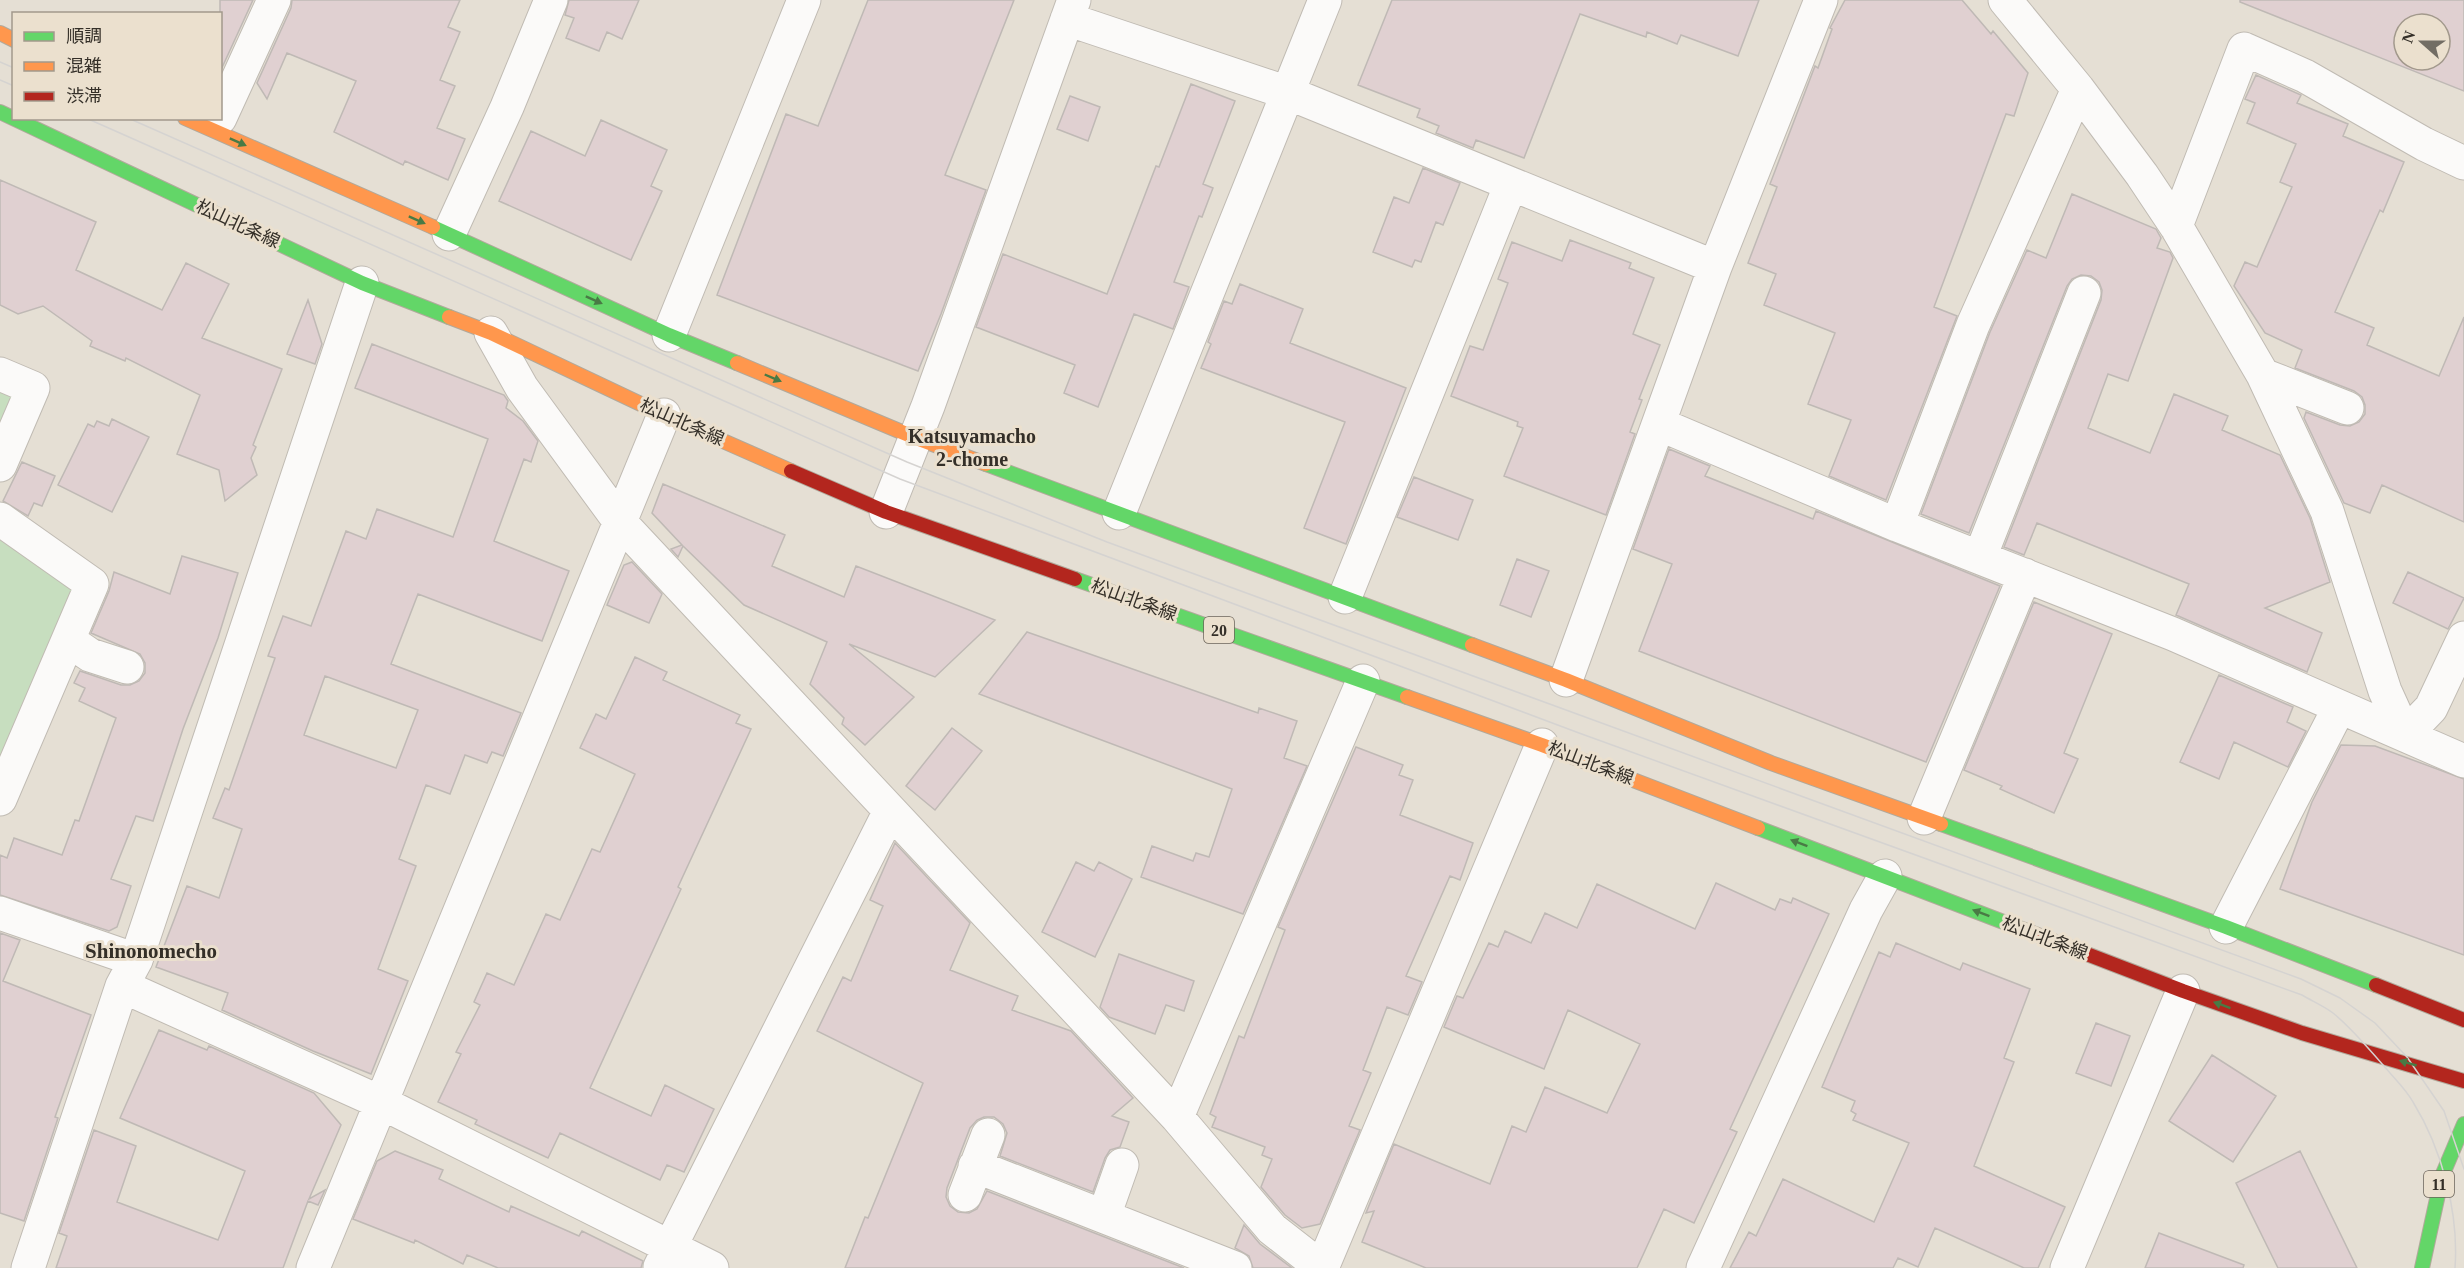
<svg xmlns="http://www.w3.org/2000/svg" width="2464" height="1268" viewBox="0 0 2464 1268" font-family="'Times New Roman','Noto Sans JP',serif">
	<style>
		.green { fill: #c7debf }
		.building { fill: #e0d0d1; stroke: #bfb9b5; stroke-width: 1.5; fill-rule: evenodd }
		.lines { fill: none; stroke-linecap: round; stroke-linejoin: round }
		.street-casing { stroke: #c0bbb3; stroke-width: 35 }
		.fast-casing { stroke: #b1a99b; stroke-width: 16 }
		.slow-casing { stroke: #b1a99b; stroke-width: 16 }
		.jam-casing { stroke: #b1a99b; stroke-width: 16 }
		.street { stroke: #fbfaf9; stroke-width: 33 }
		.fast { stroke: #63d668; stroke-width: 14 }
		.slow { stroke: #ff974d; stroke-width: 14 }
		.jam { stroke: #b3261e; stroke-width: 14 }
		.tram { stroke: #d5d3d1; stroke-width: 1.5 }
		.oneway { fill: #497a45 }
		.labels { text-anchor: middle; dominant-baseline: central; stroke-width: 6; stroke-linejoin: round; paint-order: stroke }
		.shield { fill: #ebe0ce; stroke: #6b645a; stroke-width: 1.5 }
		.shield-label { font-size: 16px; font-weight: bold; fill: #342f28 }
		.street-label { font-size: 18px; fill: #342f28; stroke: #ebe0ce }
		.neighbourhood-label { font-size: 20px; font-weight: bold; fill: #342f28; stroke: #ebe0ce }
		.quarter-label { font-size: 21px; font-weight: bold; fill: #342f28; stroke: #ebe0ce }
	</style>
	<rect width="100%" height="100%" fill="#e5dfd4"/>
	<path class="green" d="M0,389L14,395L0,429Z
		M0,536L77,590L0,771Z"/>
	<path class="building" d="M220,0H253L220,72Z
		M292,0H460L448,27L460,32L440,80L455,86L437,128L465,139L448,180L405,161L403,165L334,132L356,81L287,53L267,99L257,83L291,8Z
		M569,0H639L622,39L607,32L599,51L566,38L574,18L565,15Z
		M868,0H1014L945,175L986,190L941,314L918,371L717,295L786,114L818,126Z
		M1392,0H1759L1738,56L1681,35L1677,44L1647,32L1646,37L1580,14L1524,158L1476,140L1473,148L1436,133L1439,126L1417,117L1420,109L1358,85Z
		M1845,0H1962L1991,34L1993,31L2028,73L2014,116L2006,114L1934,307L1957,316L1886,500L1829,476L1851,420L1808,404L1835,333L1764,305L1776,274L1748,263L1777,187L1770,184L1815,66L1818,68L1832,29L1830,28Z
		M2240,0H2464V91L2240,2ZM2404,24H2440V60H2404Z
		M2256,75L2301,95L2297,103L2348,124L2343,136L2404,162L2383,212L2380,210L2335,312L2374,328L2367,345L2439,376L2464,317V522L2382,485L2370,513L2344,503L2304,418L2306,412L2340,425L2350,426L2359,422L2365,414V405L2362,397L2354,391L2295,368L2302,350L2265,333L2234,286L2245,262L2257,267L2292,187L2280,182L2296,144L2247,123L2255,103L2245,99Z
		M1191,84L1235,101L1203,184L1213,188L1202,217L1199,216L1174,282L1189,287L1173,329L1134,314L1098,407L1064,393L1075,365L976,327L1003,254L1107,294L1156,166L1159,167Z
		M1070,96L1100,107L1088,141L1057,129Z
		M601,120L667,150L651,186L662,191L631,260L499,201L531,131L585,156Z
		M1423,168L1460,183L1443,225L1436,222L1421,262L1415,260L1412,267L1373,252L1394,197L1409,203Z
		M0,180L96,222L76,270L162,310L186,263L229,284L202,338L282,369L253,445L256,447L251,458L257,475L225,501L219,470L177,454L200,395L126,358L125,361L90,346L92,341L43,306L18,314L0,305Z
		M2072,194L2156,229L2161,238L2157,248L2170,252L2173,258L2128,381L2108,374L2088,428L2150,453L2174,394L2228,416L2222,430L2280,455L2310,518L2330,582L2265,608L2322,633L2307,672L2176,615L2189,584L2037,523L2024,555L2004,547L2101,300L2102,290L2099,282L2091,276L2081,275L2072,279L2067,286L1969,533L1921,514L1990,332L2027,250L2046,258Z
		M1570,240L1631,263L1629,268L1654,278L1633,334L1660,345L1639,399L1642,400L1630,432L1635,434L1606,515L1504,476L1523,428L1517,426L1518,422L1451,396L1470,346L1483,350L1508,283L1498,279L1512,242L1562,261Z
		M1240,284L1303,309L1290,343L1406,388L1346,544L1304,528L1345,422L1201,368L1211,344L1208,342L1224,301L1232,304Z
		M308,300L322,344L315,364L287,354Z
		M372,344L504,395L508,401L506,408L523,421L538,441L531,462L524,459L494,541L569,571L542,641L418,594L391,664L521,713L503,756L492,752L487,763L465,755L450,794L426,785L399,859L416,866L378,969L408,981L371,1074L313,1051L222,1010L228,993L156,967L187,886L219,898L242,829L213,818L225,788L229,790L275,658L268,656L283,616L311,626L346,531L366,539L377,509L453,537L488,439L355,388ZM325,676L418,710L396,768L304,735Z
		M112,419L149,437L112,512L58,485L88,424L94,427L97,421L109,426Z
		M1669,449L1710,466L1705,476L1813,519L1816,511L2000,586L1926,762L1639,651L1672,564L1633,549Z
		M22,462L55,476L42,506L34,503L28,516L3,501Z
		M1414,477L1473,500L1458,540L1397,517Z
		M663,484L785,535L772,566L844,597L856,566L995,620L935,677L849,644L914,697L865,745L842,724L844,718L810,684L827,642L744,605L683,546L678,557L671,549L682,545L652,513Z
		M182,556L238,573L218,638L183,729L153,821L136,816L111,879L131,886L117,927L109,931L0,895V855L7,858L14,838L62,855L75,820L79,821L116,718L79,701L85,688L74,683L80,671L121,685H130L139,681L145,673V663L140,654L91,633L109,591L114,572L170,594Z
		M1517,559L1549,571L1531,617L1500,605Z
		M632,562L662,594L649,623L607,605L624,565Z
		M2408,572L2464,598L2448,629L2393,603Z
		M2034,602L2112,634L2064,753L2078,759L2054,813L2000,789L2002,786L1964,770Z
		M1027,632L1258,713L1259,708L1297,721L1284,758L1307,766L1243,914L1141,877L1152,846L1193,861L1196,853L1209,857L1232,789L979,694Z
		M635,657L667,672L663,680L740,715L736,723L751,729L678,887L681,889L590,1088L651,1116L665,1085L714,1109L684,1172L667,1165L660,1180L560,1133L548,1158L475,1124L477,1120L438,1102L461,1054L456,1052L480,1005L474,1002L487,973L514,985L546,914L560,920L592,849L600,852L635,774L580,748L596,714L606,719Z
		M2219,675L2293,707L2287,722L2306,731L2288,767L2234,742L2219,779L2180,762Z
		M952,728L982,751L935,810L906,786Z
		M2341,745L2375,746L2464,779V955L2280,889L2312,802Z
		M1356,747L1403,765L1399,775L1413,780L1400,815L1473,843L1460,880L1450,876L1406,976L1422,982L1408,1015L1387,1007L1363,1070L1371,1073L1349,1126L1360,1130L1320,1224L1302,1228L1285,1215L1261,1187L1272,1159L1262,1155L1265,1147L1212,1127L1216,1117L1210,1114L1239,1036L1244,1038L1285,930L1278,927Z
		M895,843L970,923L950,970L1018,996L1012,1010L1071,1031L1133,1098L1112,1116L1129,1122L1120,1147L1110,1150L1105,1158L1093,1192L1000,1156L1007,1133L1003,1124L994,1117H984L977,1120L970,1128L947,1188L946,1197L950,1206L958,1212L969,1213L977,1209L987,1191L1184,1268H845L865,1217L868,1218L923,1083L817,1031L843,977L851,981L883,906L870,900Z
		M1076,862L1094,871L1099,862L1132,879L1095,957L1042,932Z
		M1716,883L1775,910L1780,899L1791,903L1793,898L1829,914L1730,1129L1737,1132L1694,1223L1664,1209L1637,1268H1426L1362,1242L1374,1211L1366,1213L1394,1144L1490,1184L1512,1126L1526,1132L1545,1087L1607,1113L1640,1044L1568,1010L1544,1069L1444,1027L1457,996L1463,998L1489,943L1498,947L1505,931L1531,943L1545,913L1577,928L1597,884L1695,929Z
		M0,933L20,940L3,981L91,1015L55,1117L58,1118L24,1221L0,1213Z
		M1896,943L1960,970L1963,963L2030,989L2004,1058L2014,1062L1974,1166L2065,1207L2038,1268H2024L1935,1228L1918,1267L1898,1258L1893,1268H1730L1749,1232L1756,1236L1783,1179L1874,1222L1909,1143L1853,1120L1856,1114L1851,1111L1855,1101L1822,1087L1879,952L1890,957Z
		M1119,954L1194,981L1184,1011L1166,1005L1155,1034L1109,1017L1100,1007Z
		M2096,1023L2130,1036L2111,1086L2076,1073Z
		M159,1030L207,1050L209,1046L314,1093L341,1125L309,1199L325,1190L318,1205L308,1201L283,1268H56L67,1236L59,1233L94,1130L136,1146L117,1202L218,1240L245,1171L120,1118Z
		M2212,1055L2276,1096L2233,1162L2169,1121Z
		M395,1151L443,1170L439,1179L509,1212L511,1206L579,1236L582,1231L643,1261L641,1268H498L467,1255L463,1264L415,1240L414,1243L353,1219L377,1161Z
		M2300,1151L2357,1268H2278L2236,1183Z
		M1244,1225L1260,1244L1292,1268H1253L1249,1256L1235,1248Z
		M2159,1233L2244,1265L2243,1268H2145Z"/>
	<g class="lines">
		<defs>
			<path id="street" d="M2005,0L2078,89L2142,175L2176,226L2263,375L2327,511L2385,691L2405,735
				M1067,19L1288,93L1715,267
				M220,118L274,0
				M2176,226L2244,49L2305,76L2424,144L2464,163
				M449,234L507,107L551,0
				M491,333L522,388L620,522L1177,1117L1272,1229L1322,1268L1542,745
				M669,335L804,0
				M0,374L33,388L0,465
				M2263,375L2347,408
				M1659,424L1897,525L2173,634L2464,761
				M886,512L928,406L1074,0
				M1119,513L1325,0
				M0,519L92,584L0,799
				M1897,525L1973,325L2078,89
				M1980,557L2084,293
				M1345,597L1511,184
				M68,640L90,655L127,667
				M1566,680L1715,267L1821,0
				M2405,735L2431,708L2464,638
				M1924,818L2025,575
				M0,913L136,960
				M2226,927L2339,708
				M122,986L382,1103L712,1268
				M1177,1117L1363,681
				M975,1166L1235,1268
				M965,1195L988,1135
				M1104,1216L1122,1165
				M660,1267L890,811
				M28,1268L122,986L136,960L362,283
				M313,1268L664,415
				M1703,1268L1866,910L1885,876
				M2067,1268L2183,991"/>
			<path id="fast" d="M0,112L362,283L449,317
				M433,227L669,335L737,363
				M986,464L1472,645
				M1075,579L1407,697
				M1941,824L2226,927L2376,985
				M1758,828L2027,931
				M2422,1268L2442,1176L2464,1124"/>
			<path id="slow" d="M0,33L14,40
				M185,118L433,227
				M449,317L491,333L664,415L791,471
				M737,363L916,438L986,464
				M1472,645L1566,680L1771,763L1941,824
				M1407,697L1542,745L1758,828"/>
			<path id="jam" d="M791,471L886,512L1075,579
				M2027,931L2183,991L2302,1033L2464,1081
				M2376,985L2464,1020"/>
		</defs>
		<use href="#street" class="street-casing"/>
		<use href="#fast" class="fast-casing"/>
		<use href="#slow" class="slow-casing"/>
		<use href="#jam" class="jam-casing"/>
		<use href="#street" class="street"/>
		<use href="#fast" class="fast"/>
		<use href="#slow" class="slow"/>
		<use href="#jam" class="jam"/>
		<path class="tram" d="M0,62L14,68
			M0,80L14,86
			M86,118L900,479L1579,733L2302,995C2312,1001 2324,1006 2333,1013C2355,1031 2372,1053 2390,1073C2398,1082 2407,1091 2413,1102C2442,1149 2459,1213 2455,1268
			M128,118L907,462L1107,542L2301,979L2340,998L2375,1023L2407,1057L2444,1111L2464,1169"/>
	</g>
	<defs><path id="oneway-solid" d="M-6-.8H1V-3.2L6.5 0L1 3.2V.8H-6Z" transform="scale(1.5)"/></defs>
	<g class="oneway">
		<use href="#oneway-solid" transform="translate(238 142) rotate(24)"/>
		<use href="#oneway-solid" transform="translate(417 220) rotate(24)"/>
		<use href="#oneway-solid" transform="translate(594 300) rotate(24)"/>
		<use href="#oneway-solid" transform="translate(773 378) rotate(23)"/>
		<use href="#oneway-solid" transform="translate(1799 843) rotate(-159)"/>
		<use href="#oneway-solid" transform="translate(1981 913) rotate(-159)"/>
		<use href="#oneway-solid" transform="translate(2222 1005) rotate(-160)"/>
		<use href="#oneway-solid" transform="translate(2408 1063) rotate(-164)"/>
	</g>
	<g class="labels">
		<g class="shield">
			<rect x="1204" y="617" width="30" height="26" rx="4.5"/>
			<rect x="2424" y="1171" width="30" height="26" rx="4.5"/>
		</g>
		<g class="shield-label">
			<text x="1219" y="630">20</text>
			<text x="2439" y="1184">11</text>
		</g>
		<g class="street-label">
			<text transform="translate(238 224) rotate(25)">松山北条線</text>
			<text transform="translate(682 422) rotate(24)">松山北条線</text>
			<text transform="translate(1134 600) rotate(20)">松山北条線</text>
			<text transform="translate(1591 763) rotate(21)">松山北条線</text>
			<text transform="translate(2045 938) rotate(21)">松山北条線</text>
		</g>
		<g class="neighbourhood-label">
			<text x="972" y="436">Katsuyamacho<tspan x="972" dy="23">2-chome</tspan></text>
		</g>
		<g class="quarter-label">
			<text x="151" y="951">Shinonomecho</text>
		</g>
	</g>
	<rect x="12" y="12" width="210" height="108" fill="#ebe0ce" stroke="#a2998c" stroke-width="1.5"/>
	<rect x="24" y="32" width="30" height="9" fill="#63d668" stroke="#a2998c" stroke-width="1.5"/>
	<text x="66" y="42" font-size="18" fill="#342f28">順調</text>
	<rect x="24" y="62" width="30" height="9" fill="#ff974d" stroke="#a2998c" stroke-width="1.5"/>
	<text x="66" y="72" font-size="18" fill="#342f28">混雑</text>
	<rect x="24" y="92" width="30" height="9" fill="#b3261e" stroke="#a2998c" stroke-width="1.5"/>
	<text x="66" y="102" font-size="18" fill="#342f28">渋滞</text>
	<g transform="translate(2422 42) rotate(291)"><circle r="28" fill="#ebe0ce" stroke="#a2998c" stroke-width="1.5"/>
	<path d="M0-4.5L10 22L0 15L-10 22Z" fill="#726d64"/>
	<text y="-9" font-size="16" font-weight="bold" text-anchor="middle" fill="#342f28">N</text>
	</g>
</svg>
